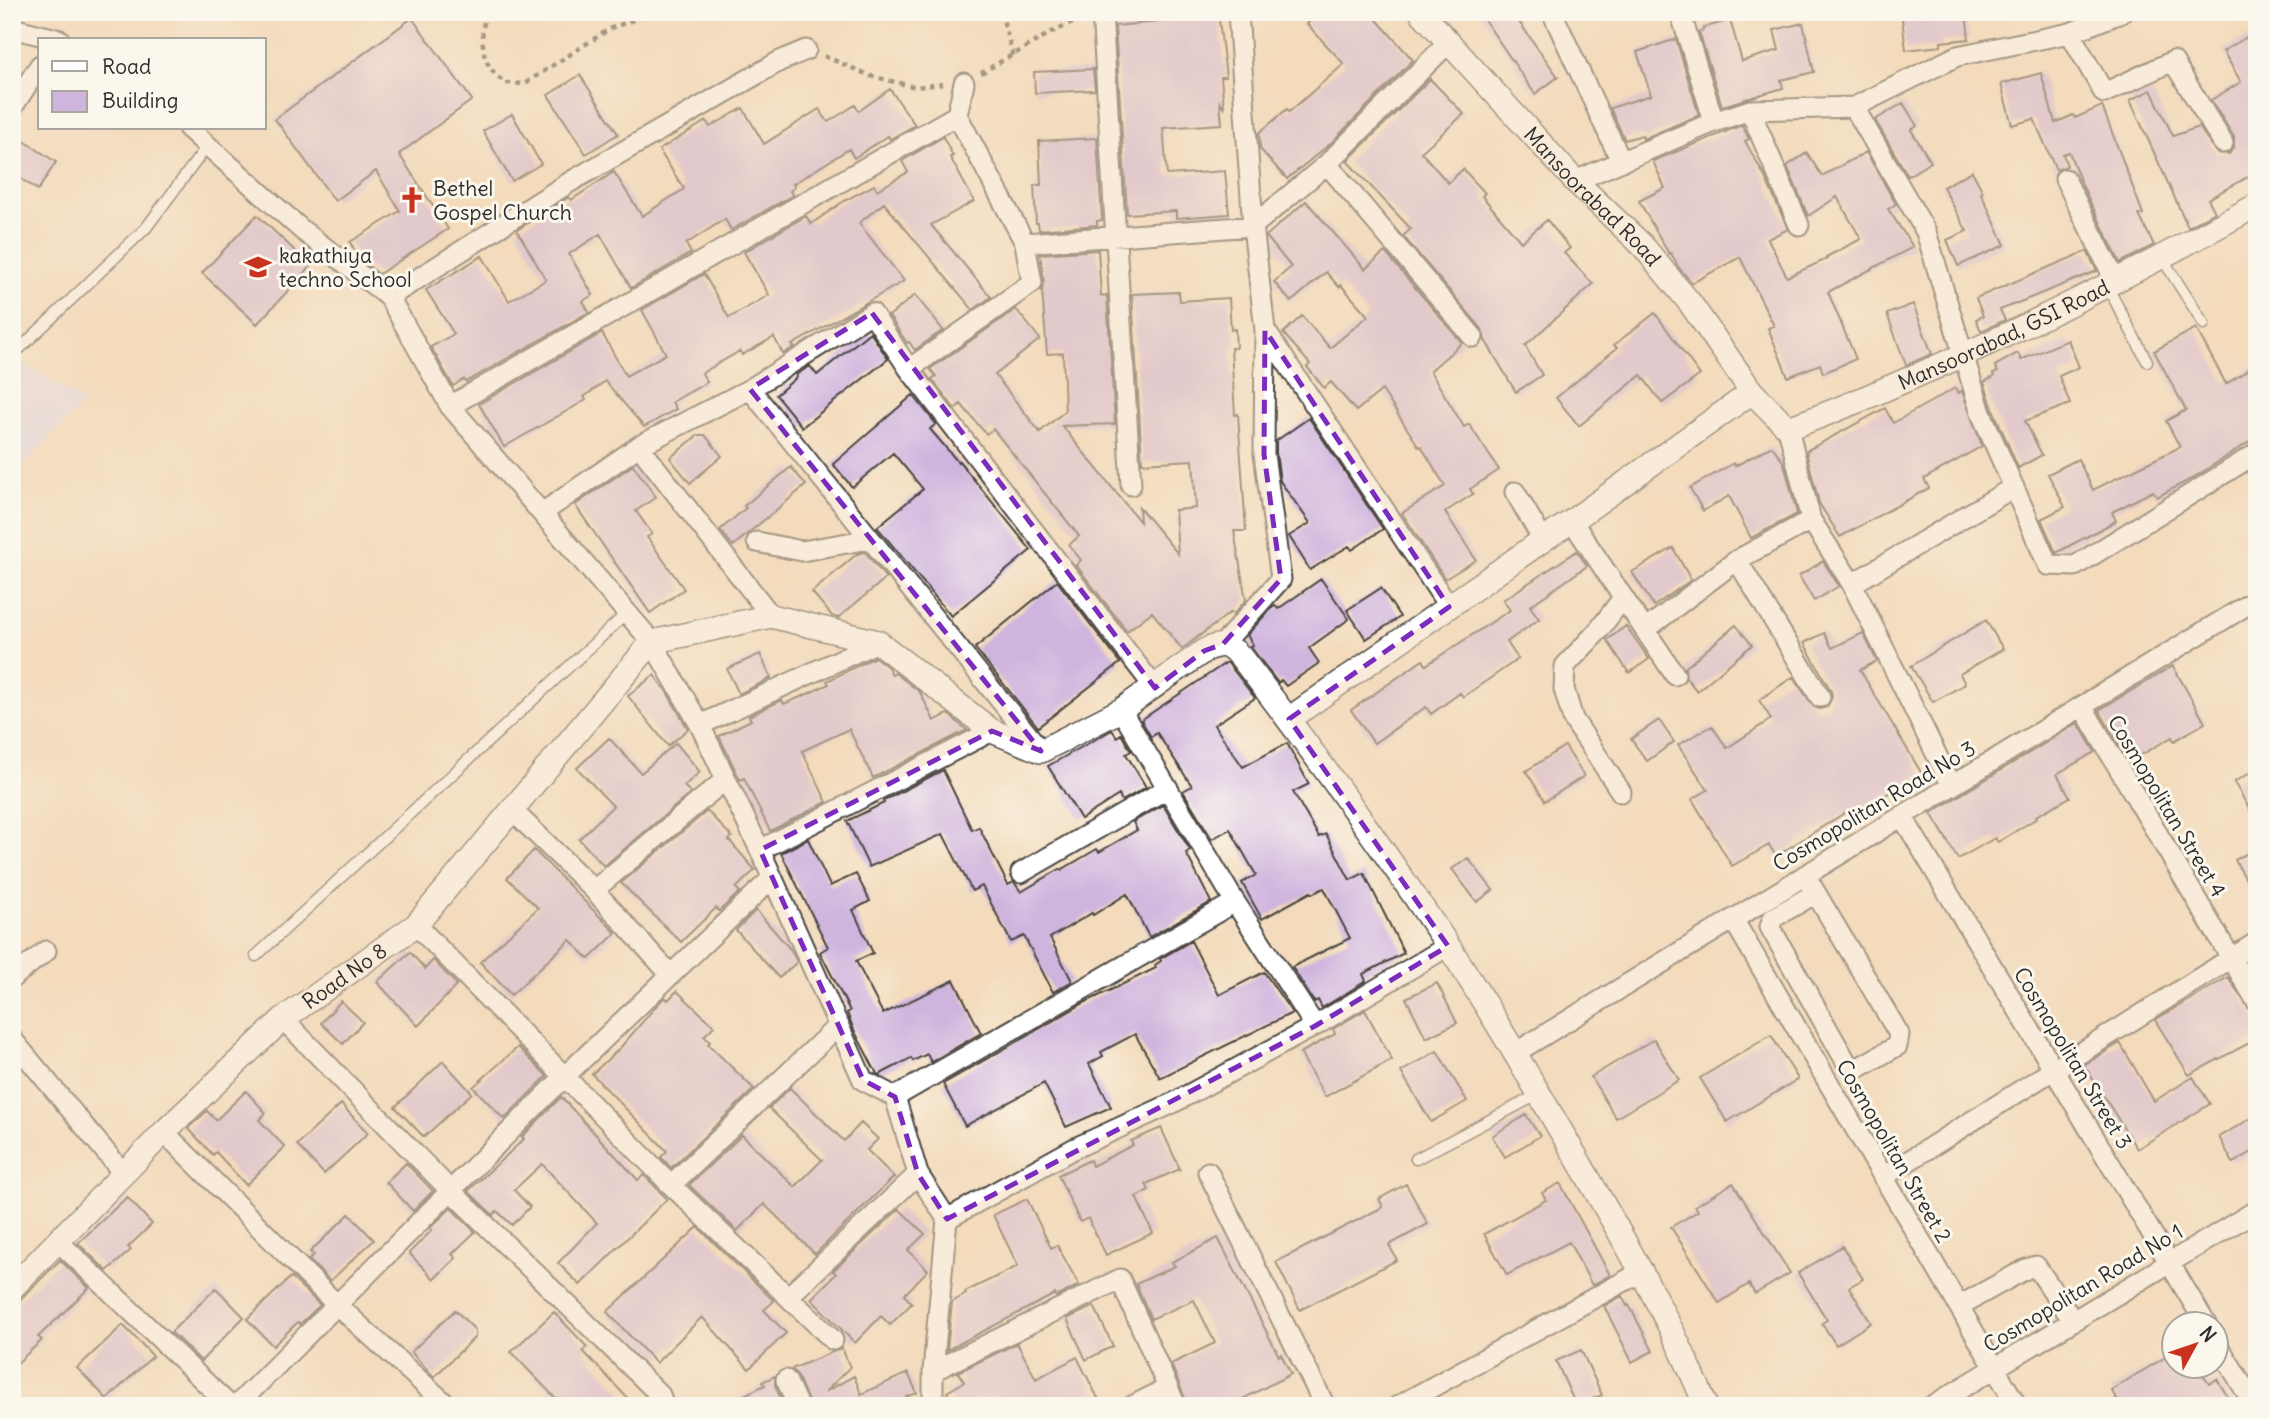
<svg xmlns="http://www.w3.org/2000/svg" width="2269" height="1418" viewBox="0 0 2269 1418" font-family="Delius,sans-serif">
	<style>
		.built { fill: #d8d7f8 }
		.building { fill: #cfb4de }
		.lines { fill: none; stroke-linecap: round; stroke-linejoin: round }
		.service-casing { stroke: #494541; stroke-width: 13 }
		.minor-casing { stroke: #494541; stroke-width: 23 }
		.tertiary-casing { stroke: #494541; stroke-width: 26 }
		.path { stroke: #494541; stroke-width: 4.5; stroke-dasharray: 5 5; stroke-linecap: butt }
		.service { stroke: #fff; stroke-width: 10 }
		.minor { stroke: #fff; stroke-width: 19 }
		.tertiary { stroke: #fff; stroke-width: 23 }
		.marked { fill: none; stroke: #7b2cbf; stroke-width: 5; stroke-dasharray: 14 9; stroke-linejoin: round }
		.labels { text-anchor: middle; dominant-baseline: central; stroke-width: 6; stroke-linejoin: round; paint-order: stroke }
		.poi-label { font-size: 21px; fill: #2b2b2b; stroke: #fbf7ec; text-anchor: start }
		.street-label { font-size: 21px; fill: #2b2b2b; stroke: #fbf7ec }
	</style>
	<rect width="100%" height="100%" fill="#fbf7ec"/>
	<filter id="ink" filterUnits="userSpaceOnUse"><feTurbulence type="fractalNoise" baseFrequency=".0143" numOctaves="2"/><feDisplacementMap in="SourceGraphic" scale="14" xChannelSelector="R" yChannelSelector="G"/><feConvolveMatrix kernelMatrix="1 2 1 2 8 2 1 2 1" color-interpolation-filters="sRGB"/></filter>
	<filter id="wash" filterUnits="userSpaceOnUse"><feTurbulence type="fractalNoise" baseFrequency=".00686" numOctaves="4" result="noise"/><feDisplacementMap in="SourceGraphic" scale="28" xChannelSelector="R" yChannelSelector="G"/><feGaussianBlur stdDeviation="1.57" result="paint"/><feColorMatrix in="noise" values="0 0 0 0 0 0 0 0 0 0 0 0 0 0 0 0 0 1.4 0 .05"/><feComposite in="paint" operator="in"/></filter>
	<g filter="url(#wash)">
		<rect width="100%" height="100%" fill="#f3dbbc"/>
		<path class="built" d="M12,357L84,402L12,477Z"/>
		<g id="blocks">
			<path class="building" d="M1168,12H1218L1226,77H1221L1224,107L1220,102L1222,124L1163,128L1167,175L1225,171L1229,214L1176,218V211L1127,214L1115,26L1168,21Z
				M1319,12H1370L1413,60L1331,143L1287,179L1260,149L1259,133L1287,109L1289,112L1344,64L1307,24Z
				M1479,12H1512L1558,77L1535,94Z
				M1901,12H1966L1969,39L1941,42V46L1906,50Z
				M412,18L472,100L399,154L448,229L379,274L360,260L350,242L400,211L376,171L335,201L275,119Z
				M1730,20L1742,61L1779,50L1774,30L1803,23L1814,72L1781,80L1783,88L1722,106L1699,32L1703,30V28Z
				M2247,37L2257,53V172L2208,199L2215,212L2188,227L2130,100L2151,90L2173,136L2199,127L2217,153L2229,154L2234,148V137L2211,100L2241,82L2223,51Z
				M1676,39L1699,115L1643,139L1642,135L1625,140L1610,108L1651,95L1637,52Z
				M1093,69L1095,90L1035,93L1034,72Z
				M2041,73L2055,123L2073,115L2075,118L2102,106L2143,214L2139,215L2154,245L2120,263L2082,185L2069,152L2063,154L2067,166L2056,170L2034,119L2012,125L2001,84Z
				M580,75L618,134L586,154L548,95Z
				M1430,79L1464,114L1421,152L1448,183L1463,169L1485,193L1482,196L1521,242L1547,220L1570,248L1564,253L1593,284L1525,346L1542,375L1516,392L1485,340L1482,329L1403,236L1411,229L1347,161Z
				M890,89L915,125L890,139L888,136L854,158L849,149L793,184L795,187L790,191L793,195L731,230L725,219L686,244L691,253L631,288L600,234L569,254L593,295L583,301L589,312L466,382L464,379L453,386L431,347L454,334L426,290L482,256L509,301L546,280L517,230L569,197L571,200L614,172L642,216L684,189L659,150L706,121L710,127L743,108L764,144L819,109L828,122L855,105L859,111Z
				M1903,103L1917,126L1911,130L1931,162L1908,176L1875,120Z
				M512,114L541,164L512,181L483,131Z
				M1742,125L1749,139L1745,141L1766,179L1788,229L1768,239L1787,277L1827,259L1826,257L1861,239L1837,197L1808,216L1787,166L1807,153L1822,176L1866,152L1896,204L1888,209L1913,247L1828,292L1856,359L1823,373L1820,364L1788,377L1768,328L1774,326L1740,257L1692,283L1678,267L1671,253L1669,254L1639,201L1665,188L1653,161Z
				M12,133L56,162L38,190L12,173Z
				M943,137L953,156L950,157L974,201L931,225L991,297L973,310L884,203L859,223L904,281L792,345L794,347L783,354L774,337L742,355L740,351L702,373L707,382L672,402L676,409L644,427L605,381L584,397L586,400L504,447L479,404L602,333L626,376L666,354L642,310L704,274L729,318L769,295L744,252L806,216L811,224L844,201L874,185L877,190L908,172L902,161Z
				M1097,138L1102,220L1097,221V225L1039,230L1038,223H1036L1034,185H1041L1039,141Z
				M1972,171L1983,192L1981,193L2005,245L1958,266L1947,240L1967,231L1943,187Z
				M1306,201L1365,269L1385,252L1462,343L1430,371L1464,427L1469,424L1499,470L1470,489L1473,494L1445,512L1476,560L1445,579L1402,513L1445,486L1421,446L1419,447L1382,390L1356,411L1331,382L1324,388L1307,367L1310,364L1283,333L1302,316L1330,348L1368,316L1341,285L1339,287L1326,272L1291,302L1274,282L1291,267L1266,236Z
				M257,215L311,266L257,324L202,273Z
				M1098,250L1101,296L1107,295L1115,424L1062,426L1140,522L1139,507L1178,554L1175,510L1196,508L1193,460L1142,463L1132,294L1179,292L1180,301L1229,298L1231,330L1235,329L1236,348H1231L1235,415L1238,414L1246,531H1234L1246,600L1233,615L1231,612L1182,649L1152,612L1127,631L1076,565L1081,560L1069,545L1079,536L993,429L986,434L961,404L955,409L932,379L936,376L930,369L1016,309L1040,339L995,375L1040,432L1065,411L1063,353L1047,354L1042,290L1044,281L1040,254Z
				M2087,251L2097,271L2000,310L2005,320L1981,331L1976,319L1983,316L1976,298Z
				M915,295L943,330L915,350L909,342L907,343L889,316Z
				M1913,304L1932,354L1906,365L1887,314Z
				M1655,313L1700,375L1662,403L1641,375L1579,426L1556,398L1617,348L1614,345Z
				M2196,328L2226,384L2257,364V437L2193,478L2157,497L2153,491L2112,512L2116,521L2056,553L2041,519L2065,507L2048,474L2078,459L2093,490L2180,447L2166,421L2186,410L2154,351Z
				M870,332L888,359L802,427L776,395L797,377L796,375L810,366L817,375Z
				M2068,340L2079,367L2059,376L2070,404L2025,421L2042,455L2018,468L1993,409L1984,382L1994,377L1993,374L1998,372L1995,366L2018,353L2021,360Z
				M1955,388L1958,393L1962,391L1982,446L1924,479L1929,488L1840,537L1819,503L1806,451L1885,408L1893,423Z
				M913,395L936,424L930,429L958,462L959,461L1031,550L951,616L877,527L923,489L893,453L852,487L833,464Z
				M1309,418L1383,529L1352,550L1349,546L1310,570L1289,536L1310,523L1280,481L1276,453V441Z
				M698,435H705L722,456L690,483L670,458Z
				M1772,446L1784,463L1797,514L1751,538L1729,496L1703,511L1690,488L1734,463L1735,466Z
				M633,465L656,497L636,511L652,534L647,537L684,589L650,613L575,505Z
				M791,467L806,485L733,546L720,530L746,508L744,506Z
				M1673,548L1691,580L1654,606L1632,572Z
				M1577,551L1587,566L1530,606L1539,619L1507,642L1518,659L1463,697L1460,693L1431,714L1426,707L1374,743L1351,710L1423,660L1426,665L1510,610L1503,600Z
				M865,552L886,578L838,618L832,616L812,592L857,554Z
				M1823,561L1839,586L1814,601L1799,576Z
				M1321,579L1349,619L1309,648L1319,663L1286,686L1281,680L1278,683L1250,646L1253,645L1247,635L1273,606L1275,605L1278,609Z
				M1057,581L1120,663L1038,727L975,648Z
				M1381,588L1400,617L1366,639L1347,610Z
				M1986,620L2003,649L1960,674L1965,684L1933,702L1911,666Z
				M1736,625L1752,645L1697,691L1686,678L1685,668Z
				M1626,626L1649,659L1629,673L1607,640Z
				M1824,633L1832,648L1863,633L1877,661L1860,670L1922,774L1856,812L1851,809L1776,856L1769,845L1732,866L1692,799L1708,790L1678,745L1712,726L1727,748L1771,719L1759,700L1793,677L1814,707L1820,709L1827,707L1832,697L1831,691L1804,643Z
				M760,654L771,678L739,694L727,669Z
				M875,657L888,667L892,675L895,673L920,692L934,721L948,714L967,730L873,778L849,729L802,751L827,802L770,831L744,778L740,780L719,736L751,720L749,716L782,700L784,704L803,696L829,684L827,681Z
				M1227,662L1255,698L1214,725L1243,767L1287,743L1309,784L1293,792L1319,837L1326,834L1350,880L1364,873L1404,953L1363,974L1366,981L1322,1008L1318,1000L1314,1002L1292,967L1350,938L1324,888L1312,894L1311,892L1262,919L1242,883L1256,875L1230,829L1212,839L1183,791L1192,786L1157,733L1151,737L1141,720Z
				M2173,666L2205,723L2174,741L2172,737L2129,762L2099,710Z
				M654,675L667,692L688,729L668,746L628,696Z
				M1659,720L1674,742L1647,761L1631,739Z
				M2078,723L2095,752L2057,774L2070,797L2036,816L2037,818L1998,842L1995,838L1958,859L1931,813Z
				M1112,730L1117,737L1121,734L1131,751L1126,754L1146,787L1122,801L1119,795L1081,819L1048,766Z
				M609,738L641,773L676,743L700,772L684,786L691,793L604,866L579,839L613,806L577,768Z
				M1565,746L1584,776L1545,801L1526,771Z
				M2257,769V822L2234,782Z
				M943,770L972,830L979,827L1008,885L1014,882L1021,892L1060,869L1061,870L1097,849L1099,852L1137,830L1133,822L1163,805L1190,850L1186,853L1211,902L1149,937L1127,894L1093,915L1092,913L1050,938L1072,981L1053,992L1024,936L1011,942L982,886L972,891L943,834L869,867L847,821L884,803L883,801Z
				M707,811L732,837L729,840L755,870L736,888L740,892L719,911L716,908L681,942L621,883Z
				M808,839L830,886L856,874L870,901L853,910L873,953L856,961L883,1014L954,980L981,1033L931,1062L927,1054L913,1061L911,1058L879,1075L877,1074L854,1030L847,1013L850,1011L820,952L828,947L781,853Z
				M2257,848V899L2235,860Z
				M534,850L616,933L589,959L570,940L511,995L480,962L538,908L507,878Z
				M1468,858L1493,890L1477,902L1452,869Z
				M756,910L791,950L797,962L779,978L736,930Z
				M1191,941L1219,995L1264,972L1292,1013L1160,1078L1135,1034L1101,1052L1103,1056L1089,1064L1111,1107L1066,1127L1044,1083L965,1126L943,1084L1084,1003L1156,968L1155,965L1161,961L1160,959Z
				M410,952L425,969L433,960L457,985L418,1026L377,982Z
				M2228,977L2257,1021V1039L2189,1075L2155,1020Z
				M1437,983L1457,1023L1426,1038L1406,998Z
				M677,991L714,1026L704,1036L710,1042L708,1044L754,1089L671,1168L661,1157L667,1151L592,1074L620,1048L657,1005L665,997L668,1000Z
				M341,1001L363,1022L343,1044L321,1023Z
				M1365,1010L1392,1060L1325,1097L1300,1053L1335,1034L1333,1029Z
				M1771,1035L1798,1079L1727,1122L1700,1078Z
				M1654,1039L1679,1080L1616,1118L1591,1077Z
				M2120,1043L2154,1101L2193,1077L2210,1104L2137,1149L2084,1065Z
				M518,1047L547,1076L504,1119L473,1087Z
				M1437,1051L1467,1101L1431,1122L1401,1072Z
				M443,1061L472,1093L424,1137L395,1107Z
				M790,1088L844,1141L861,1123L878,1139L867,1150L894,1177L815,1254L764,1204L737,1231L689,1185L742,1135L795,1187L822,1160L769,1108Z
				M246,1091L266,1113L259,1120L285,1147L246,1185L216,1152L213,1155L188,1128L207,1111L216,1120Z
				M561,1097L638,1180L644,1175L667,1199L580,1285L558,1263L597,1223L542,1164L514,1190L530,1207L512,1225L497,1211L493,1215L468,1191L524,1139L522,1137Z
				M341,1104L368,1133L324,1174L297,1145Z
				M1526,1115L1540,1136L1505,1157L1492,1136Z
				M2257,1115V1149L2233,1163L2219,1137Z
				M1161,1128L1180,1169L1146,1184L1149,1190L1136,1197L1153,1233L1106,1255L1088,1218L1080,1222L1058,1175L1090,1160L1092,1166L1133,1145L1131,1141Z
				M406,1163L433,1191L413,1211L386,1182Z
				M1560,1183L1610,1275L1592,1285L1569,1242L1507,1275L1484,1234L1546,1200L1542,1193Z
				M1733,1183L1790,1273L1755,1294L1749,1284L1719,1303L1671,1227L1698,1211L1695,1206Z
				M1406,1184L1428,1224L1389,1245L1397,1260L1300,1310L1276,1262L1383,1207L1379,1199Z
				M127,1197L152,1224L128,1247L131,1250L107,1271L78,1243Z
				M1027,1199L1051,1248L1057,1245L1079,1285L1056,1297L1055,1294L947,1350L952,1302L966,1294L965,1292L1018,1266L993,1215Z
				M451,1208L475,1232L452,1254L456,1258L434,1279L409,1253L432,1230L430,1228Z
				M899,1209L925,1234L908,1250L928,1270L904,1295L912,1303L890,1325L881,1316L855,1343L811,1299L836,1274L833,1271Z
				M349,1214L374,1240L330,1281L309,1260L314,1255L310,1252Z
				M698,1227L774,1301L764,1310L786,1333L749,1369L702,1317L656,1363L607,1312Z
				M1218,1238L1279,1356L1281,1354L1291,1374L1229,1406H1188L1171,1364L1215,1343L1194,1300L1151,1319L1136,1284L1175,1266L1172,1262Z
				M1842,1246L1863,1279L1849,1287L1871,1323L1836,1345L1822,1323L1827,1320L1798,1273Z
				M60,1260L89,1288L38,1337L42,1340L12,1368V1304L22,1298Z
				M291,1277L320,1305L300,1324L298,1322L273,1346L247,1319Z
				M216,1288L244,1317L201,1361L171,1332Z
				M1622,1296L1627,1306L1629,1305L1653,1351L1632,1362L1604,1306Z
				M1094,1306L1113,1346L1086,1360L1067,1319Z
				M455,1310L475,1330V1337L434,1377L411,1352Z
				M554,1312L587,1347L583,1351L635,1406H563L511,1352Z
				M123,1325L153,1356L107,1399L77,1368Z
				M1017,1343L1036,1379L1077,1357L1102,1406H955L947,1392L964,1382L958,1372Z
				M842,1348L850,1367L825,1392L854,1376L861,1394L908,1373L917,1393L906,1397L910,1406H810L797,1375L792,1369Z
				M1581,1350L1602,1395L1576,1406L1556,1361Z
				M2174,1352V1366H2197L2209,1384L2217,1379L2233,1406H2121L2111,1390Z
				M775,1376V1385L784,1406H721L765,1385L762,1382Z"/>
		</g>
	</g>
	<g filter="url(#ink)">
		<use href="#blocks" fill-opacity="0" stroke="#494541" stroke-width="2"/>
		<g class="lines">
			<defs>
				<path id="service" d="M2162,258L2204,324
					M2107,286L2147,361
					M12,356L146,228L208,145
					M256,956L627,613
					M1416,1159L1539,1094"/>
				<path id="minor" d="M1102,12L1131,485
					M1552,12L1621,161
					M1680,12L1714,122
					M2255,12L2257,14
					M12,28L60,40
					M2070,33L2104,93L2173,61L2223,143
					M1854,107L1926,232L1981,413L2048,565L2075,566L2257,453
					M12,108L40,65
					M1750,110L1799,225
					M957,115L964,83
					M188,128L302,230L389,297L450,406L652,642L700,725L760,850L863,1080L895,1097L918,1174L947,1219L933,1371V1406
					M1327,164L1473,337
					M2065,179L2116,282
					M1575,181L1714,122L1750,110L1854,107L1957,56L2070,33L2123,12
					M1025,243L1253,226L1327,164L1449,42
					M389,297L570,182L780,61L806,50
					M1265,330L1449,607
					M750,389L1041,751
					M450,406L957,115L1025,243L1032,283L909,369
					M1788,428L1811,520L1852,584L1952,786
					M639,446L771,616
					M1515,492L1543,540
					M542,513L639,446L750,389L872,313L909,369L1155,688
					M1572,521L1675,675
					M757,542L802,551L870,539
					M1737,560L1820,697
					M1852,584L2014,487
					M1645,630L1737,560L1811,520
					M1223,644L1281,579L1264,454L1265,330L1253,226L1238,12
					M2082,706L2257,1002
					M1121,710L1235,902L1315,1026
					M700,725L878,642
					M1621,792L1573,719L1564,689L1565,666L1598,631L1623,598
					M512,810L594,890
					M1902,816L2206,1324
					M760,850L992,731
					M1021,873L1168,788
					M1805,875L1811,885L1899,1034L1897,1046L1860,1067L1848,1065L1770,927L1773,918L1816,893
					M1733,919L2017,1406
					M416,925L671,1185L833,1340
					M670,974L594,890L726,779
					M12,978L46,951
					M283,1019L450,1190L660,1395L664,1406
					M12,1039L124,1174
					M1515,1053L2257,599
					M895,1097L1235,902
					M164,1132L337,1305L448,1406
					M1208,1172L1325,1406
					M1883,1177L2257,942
					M671,1185L839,1025
					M947,1219L1073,1149L1173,1103L1315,1026L1448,946
					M59,1242L230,1406
					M789,1296L918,1174
					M1959,1306L2026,1269L2036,1266L2073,1321
					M2216,1342L2255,1406
					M933,1371L1120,1279L1176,1406
					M786,1380L798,1406
					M236,1406L564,1077L771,879
					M1132,1406L1168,1388
					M1398,1406L1643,1271
					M1932,1406L2257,1210"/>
				<g id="tertiary">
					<path id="s1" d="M1421,12L1575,181L1642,245L1690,303L1752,392L1788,428C1833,413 1876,393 1920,374C2036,324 2147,266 2257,205"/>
					<path d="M1289,719L1543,540L1572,521L1752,392"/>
					<path id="s2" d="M12,1288L164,1132L283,1019L416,925L652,642L771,616L878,642L992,731L1041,751L1121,710L1204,651C1219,643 1228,643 1240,656C1312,749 1381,846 1447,944C1490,1009 1529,1077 1568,1143C1618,1229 1668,1314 1706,1406"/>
				</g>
			</defs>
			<use href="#service" class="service-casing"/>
			<use href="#minor" class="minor-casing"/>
			<use href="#tertiary" class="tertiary-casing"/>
			<path class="path" d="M485,12L482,38L485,59L496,76L506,83L524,84L611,28L655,12
				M1001,12L1013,56
				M824,56L871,76L915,87L943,84
				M981,73L1052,32L1081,19"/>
			<use href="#service" class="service"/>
			<use href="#minor" class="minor"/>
			<use href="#tertiary" class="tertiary"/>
		</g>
	</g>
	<path d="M0 0H2269V1418H0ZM872,313L1155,688L1204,651L1223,644L1281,579L1264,454L1265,330L1449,607L1289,719L1448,946L1315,1026L947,1219L918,1174L895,1097L863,1080L760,850L992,731L1041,751L750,389Z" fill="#f3dbbc" fill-opacity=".55" fill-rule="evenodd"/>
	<path class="marked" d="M872,313L1155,688L1204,651L1223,644L1281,579L1264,454L1265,330L1449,607L1289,719L1448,946L1315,1026L947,1219L918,1174L895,1097L863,1080L760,850L992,731L1041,751L750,389Z"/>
	<defs>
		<symbol id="church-bare" viewBox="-9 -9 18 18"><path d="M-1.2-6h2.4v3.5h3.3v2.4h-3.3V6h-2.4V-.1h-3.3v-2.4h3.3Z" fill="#c8321e" stroke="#fbf7ec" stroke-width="2.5" paint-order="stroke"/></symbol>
		<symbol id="school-bare" viewBox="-9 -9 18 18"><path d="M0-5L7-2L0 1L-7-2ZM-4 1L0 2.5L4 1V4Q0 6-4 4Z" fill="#c8321e" stroke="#fbf7ec" stroke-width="2.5" paint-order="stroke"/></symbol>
	</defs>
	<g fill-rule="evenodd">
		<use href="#church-bare" x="393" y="181" width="38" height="38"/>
		<use href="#school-bare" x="239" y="248" width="38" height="38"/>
	</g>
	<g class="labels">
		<g class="poi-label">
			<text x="433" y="188">Bethel<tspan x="433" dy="24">Gospel Church</tspan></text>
			<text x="279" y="255">kakathiya<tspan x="279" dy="24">techno School</tspan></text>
		</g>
		<g class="street-label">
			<text stroke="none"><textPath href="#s1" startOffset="252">Mansoorabad Road</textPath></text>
			<text stroke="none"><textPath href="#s1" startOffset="791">Mansoorabad, GSI Road</textPath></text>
			<text transform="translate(1874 806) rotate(-31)">Cosmopolitan Road No 3</text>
			<text transform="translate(2167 806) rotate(59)">Cosmopolitan Street 4</text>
			<text stroke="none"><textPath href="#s2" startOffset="457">Road No 8</textPath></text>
			<text transform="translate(2073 1058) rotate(59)">Cosmopolitan Street 3</text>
			<text transform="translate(1894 1151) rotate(60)">Cosmopolitan Street 2</text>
			<text transform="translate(2083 1288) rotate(-31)">Cosmopolitan Road No 1</text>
		</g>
	</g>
	<rect width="2269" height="1418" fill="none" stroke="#fbf7ec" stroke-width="42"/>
	<rect x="38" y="38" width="228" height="91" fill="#fbf7ec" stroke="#a8a59f" stroke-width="2"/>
	<rect x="52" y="61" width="35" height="10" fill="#ffffff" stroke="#a8a59f" stroke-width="2"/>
	<text x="102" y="74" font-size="21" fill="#2b2b2b">Road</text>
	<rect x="52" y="91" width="35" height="21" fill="#cfb4de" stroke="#a8a59f" stroke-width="2"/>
	<text x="102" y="108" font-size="21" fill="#2b2b2b">Building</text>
	<g transform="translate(2195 1345) rotate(50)"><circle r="33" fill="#fbf7ec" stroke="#a8a59f" stroke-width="2"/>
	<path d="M0-5L12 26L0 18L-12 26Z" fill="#c8321e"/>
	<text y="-10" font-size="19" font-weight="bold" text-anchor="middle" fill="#2b2b2b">N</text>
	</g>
</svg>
